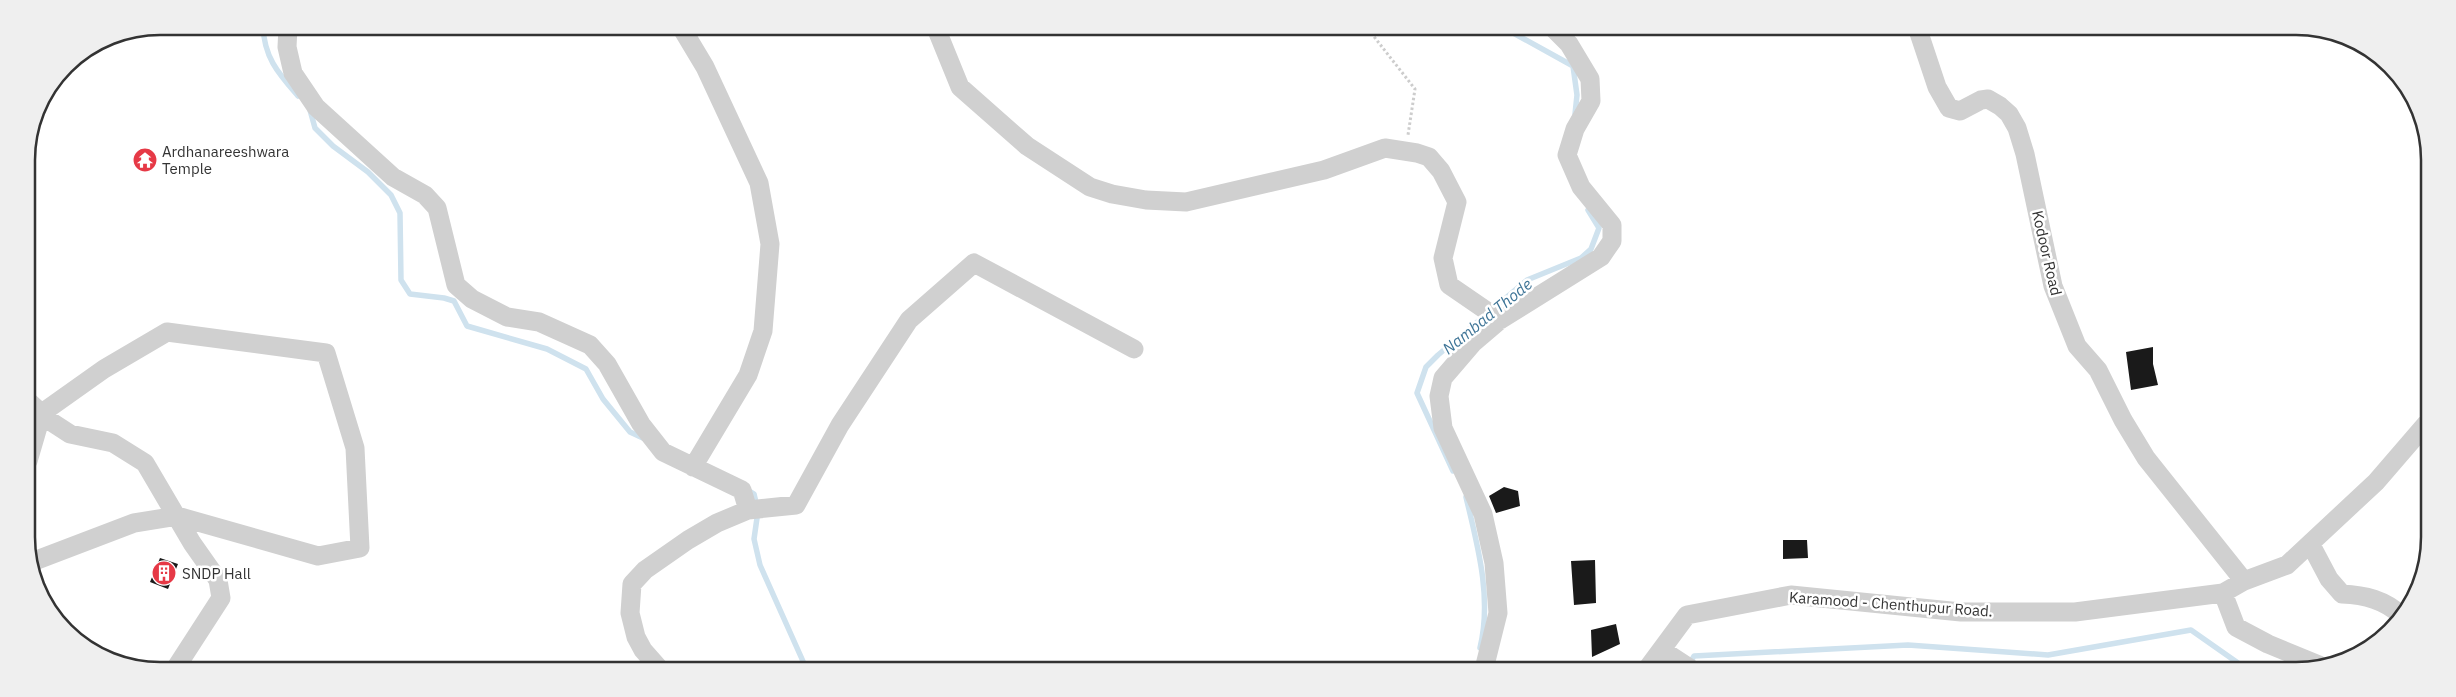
<svg xmlns="http://www.w3.org/2000/svg" width="2456" height="697" viewBox="0 0 2456 697" font-family="'IBM Plex Sans',sans-serif">
	<style>
		.lines { fill: none; stroke-linecap: round; stroke-linejoin: round }
		.stream { stroke: #cfe2ee; stroke-width: 5.5 }
		.building { fill: #1a1a1a }
		.path { stroke: #cdcdcd; stroke-width: 3; stroke-dasharray: 2.5 2.5; stroke-linecap: butt }
		.street { stroke: #d0d0d0; stroke-width: 19 }
		.labels { text-anchor: middle; dominant-baseline: central; stroke-width: 5; stroke-linejoin: round; paint-order: stroke }
		.poi-label { font-size: 15px; fill: #333; stroke: #fff; text-anchor: start }
		.street-label { font-size: 15px; fill: #333; stroke: #fff }
		.water-label { font-size: 16px; font-style: italic; fill: #3f7597; stroke: #fff }
		.rim { fill: none; stroke: #333; stroke-width: 2.5 }
	</style>
	<rect width="100%" height="100%" fill="#fff"/>
	<g class="lines">
		<path class="stream" d="M263,26C264,58 279,74 298,96
			M1506,29L1573,66L1577,95L1575,114
			M310,110L315,128L333,146L368,172L391,195L400,213L401,280L410,294L444,298L454,301L467,326L547,349L586,369L603,399L630,432L645,439
			M1453,471L1417,393L1426,367L1438,355L1527,280L1581,258L1591,249L1599,228L1588,210
			M746,489L754,494L758,511L754,539L760,565L806,668
			M1466,497C1478,547 1492,598 1480,648
			M1689,665L1694,656L1908,645L2048,655L2191,630L2248,670"/>
	</g>
	<path class="building" d="M2153,347V364L2158,385L2131,390L2126,352Z
		M1504,487L1518,491L1520,506L1496,513L1489,496Z
		M1783,540H1807L1808,558L1783,559Z
		M160,558L178,564L168,589L150,582Z
		M1595,560L1596,603L1574,605L1571,561Z
		M1616,624L1620,644L1592,657L1591,630Z"/>
	<g class="lines">
		<path class="path" d="M1368,29L1415,89L1408,135"/>
		<path class="street" d="M288,27L287,47L293,73L316,107L393,177L425,195L437,208L456,285L472,299L507,317L539,322L590,345L607,364L641,424L663,452L742,490L748,510L717,523L688,540L645,570L632,584L630,613L636,637L643,650L658,667
			M681,27L705,67L759,183L770,244L763,331L748,375L693,467
			M936,28L960,87L1027,146L1090,187L1112,194L1146,200L1186,202L1324,170L1385,148L1417,153L1429,157L1441,171L1457,202L1443,258L1449,285L1500,320
			M1918,30L1937,87L1949,108L1960,111L1981,100L1988,99L2000,106L2009,114L2017,128L2025,154L2053,286L2077,346L2098,370L2123,420L2146,458L2244,581
			M28,401L50,421L70,434L113,443L145,463L192,543L218,580L221,598L177,666
			M28,461L42,413L104,369L167,332L326,353L355,448L360,548L318,556L177,516L134,523L29,563
			M748,510L796,505L840,425L909,320L974,263L1134,349
			M2311,545L2329,579L2342,594C2365,595 2385,600 2402,616
			M2223,593L2236,627L2268,644L2319,665
			M1662,650L1691,669
			M1484,669L1498,613L1494,563L1483,514L1443,428L1439,396L1443,378L1473,343L1500,320L1601,257L1612,241V225L1581,187L1567,155L1575,129L1591,101L1590,79L1569,44L1554,29
			M1647,669L1687,615L1791,595L1961,612H2075L2223,593L2244,581L2287,565L2376,482L2426,424"/>
	</g>
	<defs>
		<symbol id="temple-disc" viewBox="-11 -11 22 22"><circle r="9.5" fill="#e63946" stroke="#fff"/><path d="M0-6L5-2H3V0L6.5 2.5H4V6H1.5V3h-3V6H-4V2.5H-6.5L-3 0V-2H-5Z" fill="#fff"/></symbol>
		<symbol id="building-disc" viewBox="-11 -11 22 22"><circle r="9.5" fill="#e63946" stroke="#fff"/><path d="M-4-6H4V6H1V3H-1V6H-4ZM-2.5-4.3h1.7v1.8h-1.7ZM.8-4.3h1.7v1.8H.8ZM-2.5-1h1.7V.8h-1.7ZM.8-1h1.7V.8H.8Z" fill="#fff"/></symbol>
	</defs>
	<g fill-rule="evenodd">
		<use href="#temple-disc" x="131" y="146" width="28" height="28"/>
		<use href="#building-disc" x="150" y="559" width="28" height="28"/>
	</g>
	<g class="labels">
		<g class="poi-label">
			<text x="162" y="151">Ardhanareeshwara<tspan x="162" dy="17">Temple</tspan></text>
			<text x="182" y="573">SNDP Hall</text>
		</g>
		<g class="street-label">
			<text transform="translate(2047 253) rotate(77)">Kodoor Road</text>
			<text transform="translate(1891 604) rotate(4)">Karamood - Chenthupur Road.</text>
		</g>
		<g class="water-label">
			<text transform="translate(1487 316) rotate(-39)">Nambad Thode</text>
		</g>
	</g>
	<path d="M0 0H2456V697H0ZM160 35H2296A125 125 0 0 1 2421 160V537A125 125 0 0 1 2296 662H160A125 125 0 0 1 35 537V160A125 125 0 0 1 160 35Z" fill="#efefef" fill-rule="evenodd"/>
	<path class="rim" d="M160 35H2296A125 125 0 0 1 2421 160V537A125 125 0 0 1 2296 662H160A125 125 0 0 1 35 537V160A125 125 0 0 1 160 35Z"/>
</svg>
